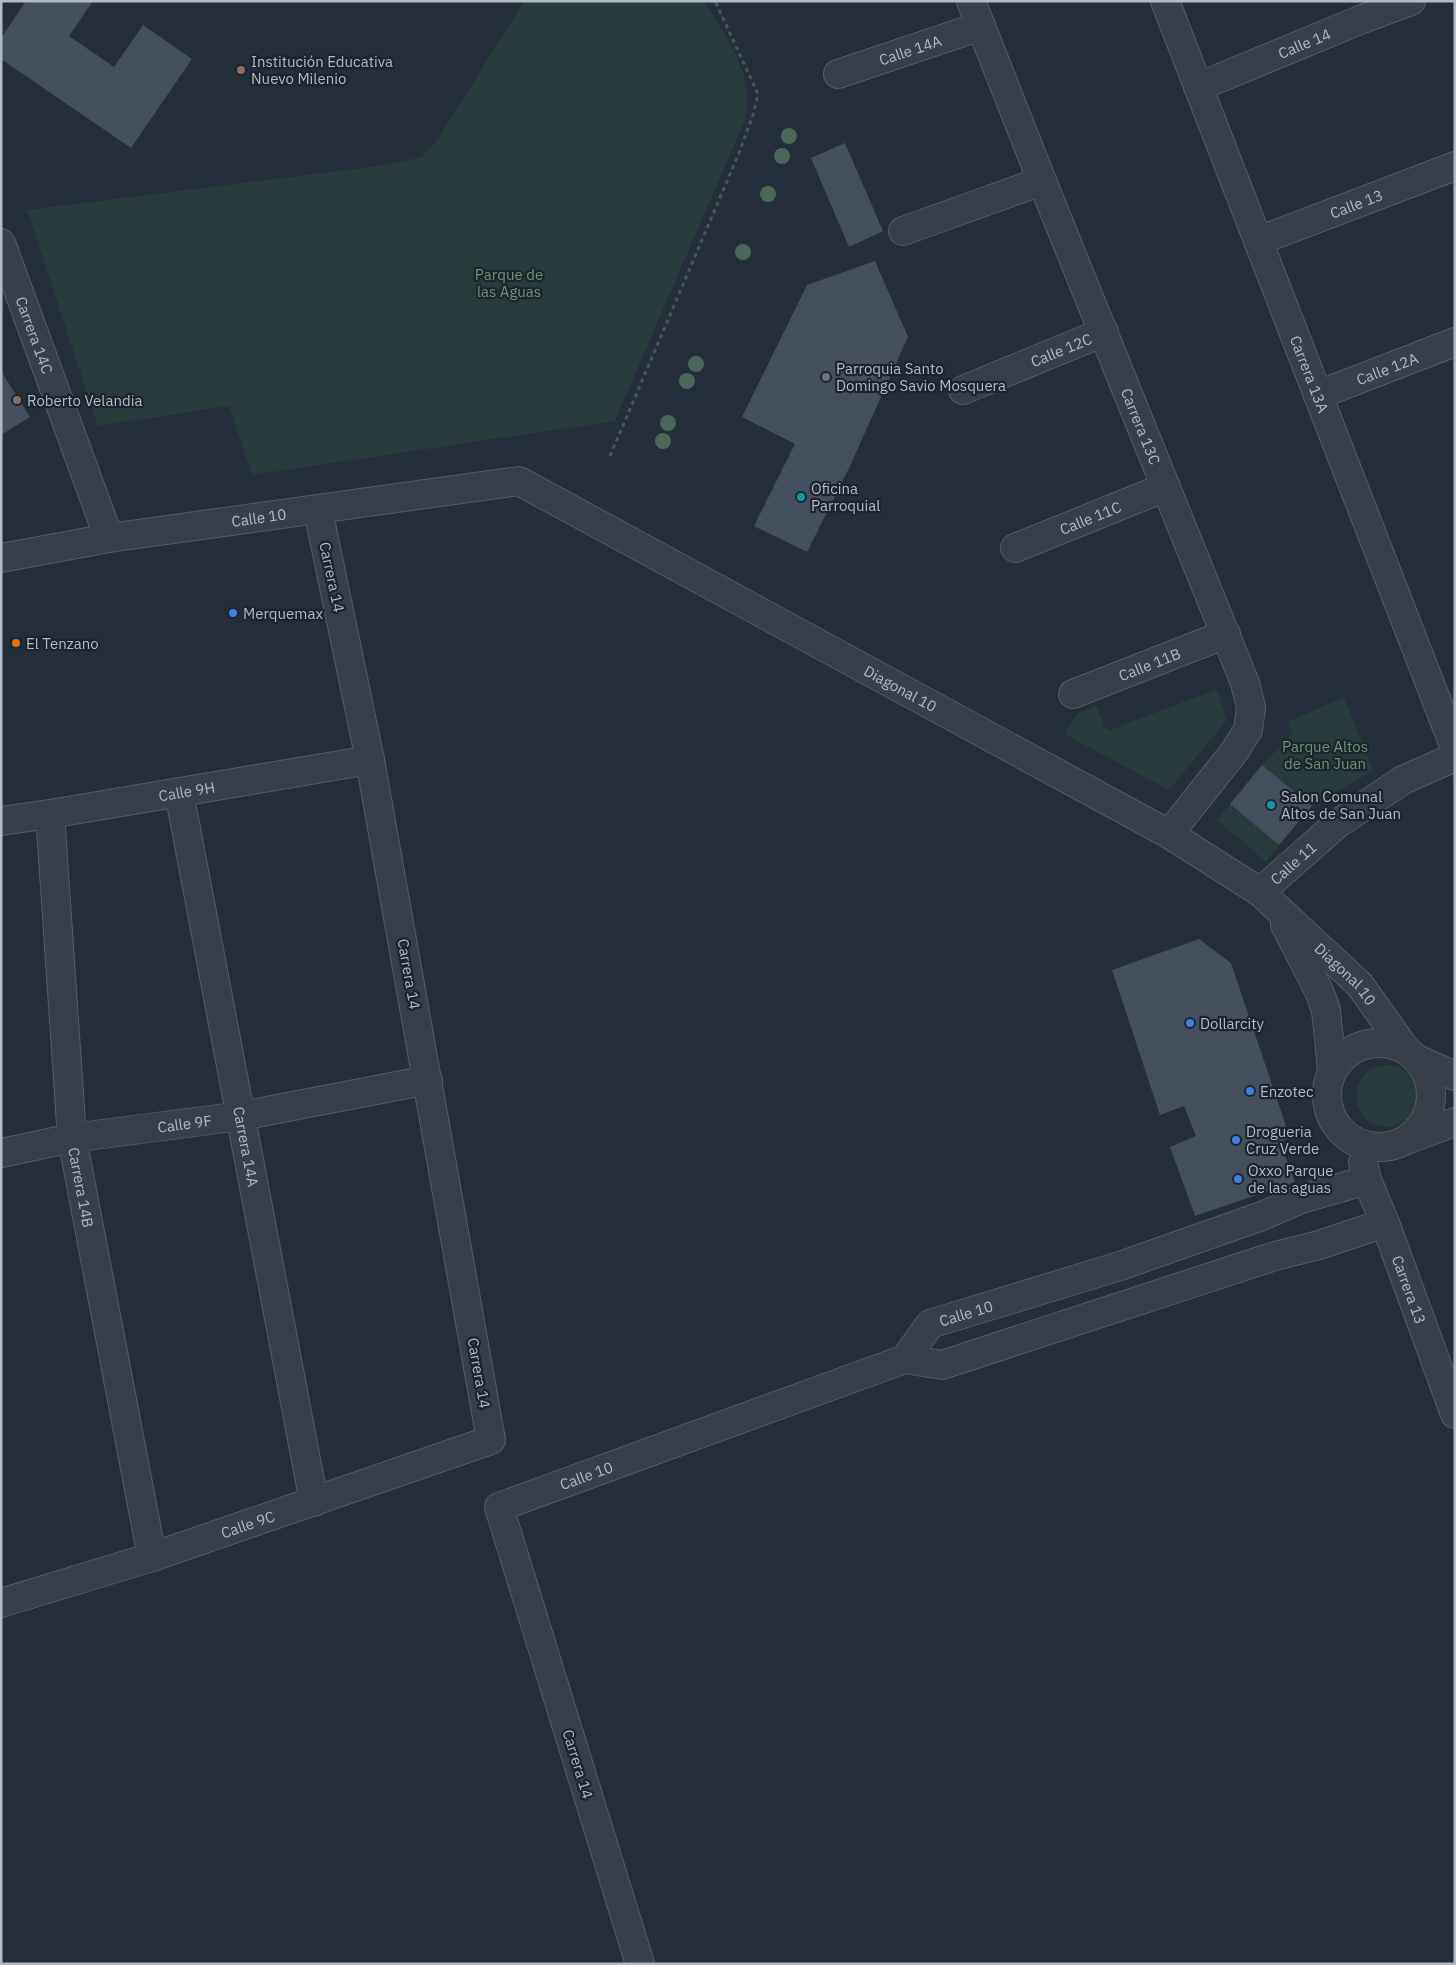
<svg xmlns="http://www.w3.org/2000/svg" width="1456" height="1965" viewBox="0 0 1456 1965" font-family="'IBM Plex Sans',sans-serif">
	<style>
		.green { fill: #273a3c }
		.building { fill: #45505e }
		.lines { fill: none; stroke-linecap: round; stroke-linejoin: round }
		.minor-casing { stroke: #555d68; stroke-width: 30 }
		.path { stroke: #45575a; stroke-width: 3; stroke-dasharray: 4 4; stroke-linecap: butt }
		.minor { stroke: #373f4a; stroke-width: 28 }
		.tree { fill: #4b675a }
		.education-dot { fill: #8d6e63; stroke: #1c242f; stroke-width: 2 }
		.worship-dot { fill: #6b7280; stroke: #1c242f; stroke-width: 2 }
		.culture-dot { fill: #0f9aa8; stroke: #1c242f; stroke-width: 2 }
		.shop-dot { fill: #3f7fe0; stroke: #1c242f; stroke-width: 2 }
		.food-dot { fill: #e8710a; stroke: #1c242f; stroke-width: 2 }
		.labels { text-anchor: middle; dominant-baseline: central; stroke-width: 4.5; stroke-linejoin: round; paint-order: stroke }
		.street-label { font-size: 15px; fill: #b2bac6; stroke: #1c242f }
		.poi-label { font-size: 15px; fill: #b2bac6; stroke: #1c242f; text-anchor: start }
		.park-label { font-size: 15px; fill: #6b9675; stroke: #1c242f }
	</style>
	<rect width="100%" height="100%" fill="#242d3a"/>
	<path class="green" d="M524,1H703C720,26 745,62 747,92C748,101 746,111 745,120L615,421L252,475L229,406L98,426L27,210L386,165L422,157L438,139Z
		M1217,689L1227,720L1169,790L1064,734L1076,715L1096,705L1105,727L1110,730Z
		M1344,697L1373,771L1312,806L1262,765L1293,733L1288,722Z
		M1230,804L1279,845L1266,862L1217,820Z
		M1356 1096a31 31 0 1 1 62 0a31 31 0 1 1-62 0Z"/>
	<path class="building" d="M26,1H93L69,36L114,67L143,25L192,59L131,148L1,59V38Z
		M845,143L883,231L849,247L811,158Z
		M875,261L908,337L849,468L807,552L754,526L795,444L742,417L807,285Z
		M1,371L30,417L1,435Z
		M1262,765L1312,806L1279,845L1230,804Z
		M1199,939L1231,963L1290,1138L1280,1142L1295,1182L1195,1216L1170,1147L1196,1136L1184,1106L1160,1115L1112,970Z"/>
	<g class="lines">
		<defs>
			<g id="minor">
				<path id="s1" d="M971,1L1042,181L1245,683L1251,707L1248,730L1234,752L1169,834"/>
				<path id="s2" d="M1165,1L1455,748"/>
				<path id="s3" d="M838,74L981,26"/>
				<path id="s4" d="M1198,87L1360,20L1411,1"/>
				<path d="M903,231L1042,181"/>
				<path id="s5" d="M1258,241L1455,166"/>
				<path id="s6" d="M1,243L109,538"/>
				<path id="s7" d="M963,390L1104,332"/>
				<path id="s8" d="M1318,395L1455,342"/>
				<path id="s9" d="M1015,548L1166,487"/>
				<path id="s10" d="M1,558L109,538L519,481L1169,834L1260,892L1275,906L1360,985L1406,1050"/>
				<path id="s11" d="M1073,694L1226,634"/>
				<path id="s12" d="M179,792L314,1502"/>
				<path id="s13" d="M50,814L72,1138L152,1557"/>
				<path id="s14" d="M1,821L50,814L370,760"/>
				<path id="s15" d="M1260,892L1337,824L1403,780L1455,757"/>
				<path d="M1285,925L1319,991L1326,1010L1332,1070"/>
				<circle cx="1379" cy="1095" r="52"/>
				<path d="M1419,1060L1455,1076"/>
				<path d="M1409,1139L1455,1122"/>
				<path id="s16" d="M1,1153L72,1138L241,1116L428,1080"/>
				<path id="s17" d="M1363,1162L1367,1180L1385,1223L1455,1414"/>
				<path d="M905,1359L942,1365L1275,1256L1319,1245L1385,1223"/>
				<path id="s18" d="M1,1603L152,1557L491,1440L370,760L318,510"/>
				<path id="s19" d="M640,1964L499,1507L905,1359L930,1324L1120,1266L1262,1216L1301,1199L1367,1180"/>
			</g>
		</defs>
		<use href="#minor" class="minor-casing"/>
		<path class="path" d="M610,456L739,153L753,115L758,94L715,1"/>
		<use href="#minor" class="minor"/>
	</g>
	<g class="tree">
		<circle cx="789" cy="136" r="8"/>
		<circle cx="782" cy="156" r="8"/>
		<circle cx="768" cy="194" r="8"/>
		<circle cx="743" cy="252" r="8"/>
		<circle cx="696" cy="364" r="8"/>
		<circle cx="687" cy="381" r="8"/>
		<circle cx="668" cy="423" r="8"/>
		<circle cx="663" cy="441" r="8"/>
	</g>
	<g class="education-dot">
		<circle cx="241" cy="70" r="5"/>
		<circle cx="17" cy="400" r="5"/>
	</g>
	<circle class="worship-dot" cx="826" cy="377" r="5"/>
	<g class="culture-dot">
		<circle cx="801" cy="497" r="5"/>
		<circle cx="1271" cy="805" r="5"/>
	</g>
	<g class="shop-dot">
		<circle cx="233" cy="613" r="5"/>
		<circle cx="1190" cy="1023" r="5"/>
		<circle cx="1250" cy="1091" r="5"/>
		<circle cx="1236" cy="1140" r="5"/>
		<circle cx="1238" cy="1179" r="5"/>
	</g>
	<circle class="food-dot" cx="16" cy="643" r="5"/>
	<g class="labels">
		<g class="street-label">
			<text stroke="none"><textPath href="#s4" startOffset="115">Calle 14</textPath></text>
			<text stroke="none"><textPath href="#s3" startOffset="76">Calle 14A</textPath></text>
			<text stroke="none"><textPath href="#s5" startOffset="105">Calle 13</textPath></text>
			<text stroke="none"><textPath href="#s6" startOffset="98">Carrera 14C</textPath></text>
			<text stroke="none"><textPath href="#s7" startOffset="106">Calle 12C</textPath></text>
			<text stroke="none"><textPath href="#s8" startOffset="74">Calle 12A</textPath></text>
			<text stroke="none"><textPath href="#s2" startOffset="400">Carrera 13A</textPath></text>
			<text stroke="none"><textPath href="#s1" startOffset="458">Carrera 13C</textPath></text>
			<text stroke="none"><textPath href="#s9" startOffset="81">Calle 11C</textPath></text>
			<text stroke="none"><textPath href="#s10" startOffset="261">Calle 10</textPath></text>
			<text transform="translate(332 577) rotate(78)">Carrera 14</text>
			<text stroke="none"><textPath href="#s11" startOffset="82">Calle 11B</textPath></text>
			<text stroke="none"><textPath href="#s10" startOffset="958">Diagonal 10</textPath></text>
			<text stroke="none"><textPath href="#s14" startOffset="188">Calle 9H</textPath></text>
			<text stroke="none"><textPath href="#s15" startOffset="44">Calle 11</textPath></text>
			<text transform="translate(409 974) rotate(80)">Carrera 14</text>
			<text stroke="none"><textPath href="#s10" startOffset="1490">Diagonal 10</textPath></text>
			<text stroke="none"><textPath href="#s16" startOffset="186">Calle 9F</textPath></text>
			<text stroke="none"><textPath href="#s12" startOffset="361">Carrera 14A</textPath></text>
			<text stroke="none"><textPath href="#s13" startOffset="375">Carrera 14B</textPath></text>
			<text stroke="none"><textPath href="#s17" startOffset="136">Carrera 13</textPath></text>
			<text stroke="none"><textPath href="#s19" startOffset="991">Calle 10</textPath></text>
			<text transform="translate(479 1373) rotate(80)">Carrera 14</text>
			<text stroke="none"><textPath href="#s19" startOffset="571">Calle 10</textPath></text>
			<text stroke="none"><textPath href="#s18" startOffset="259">Calle 9C</textPath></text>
			<text transform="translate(578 1764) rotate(73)">Carrera 14</text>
		</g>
		<g class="poi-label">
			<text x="251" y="61">Institución Educativa<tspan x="251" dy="17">Nuevo Milenio</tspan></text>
			<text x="836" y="368">Parroquia Santo<tspan x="836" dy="17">Domingo Savio Mosquera</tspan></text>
			<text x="27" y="400">Roberto Velandia</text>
			<text x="811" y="488">Oficina<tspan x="811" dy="17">Parroquial</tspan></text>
			<text x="243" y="613">Merquemax</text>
			<text x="26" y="643">El Tenzano</text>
			<text x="1281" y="796">Salon Comunal<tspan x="1281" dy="17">Altos de San Juan</tspan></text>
			<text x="1200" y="1023">Dollarcity</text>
			<text x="1260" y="1091">Enzotec</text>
			<text x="1246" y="1131">Drogueria<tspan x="1246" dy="17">Cruz Verde</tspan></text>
			<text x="1248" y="1170">Oxxo Parque<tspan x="1248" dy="17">de las aguas</tspan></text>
		</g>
		<g class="park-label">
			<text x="509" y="274">Parque de<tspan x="509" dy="17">las Aguas</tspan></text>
			<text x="1325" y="746">Parque Altos<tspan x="1325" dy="17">de San Juan</tspan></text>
		</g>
	</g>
	<rect width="1456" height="1965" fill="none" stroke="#b2bac6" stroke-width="5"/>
</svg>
